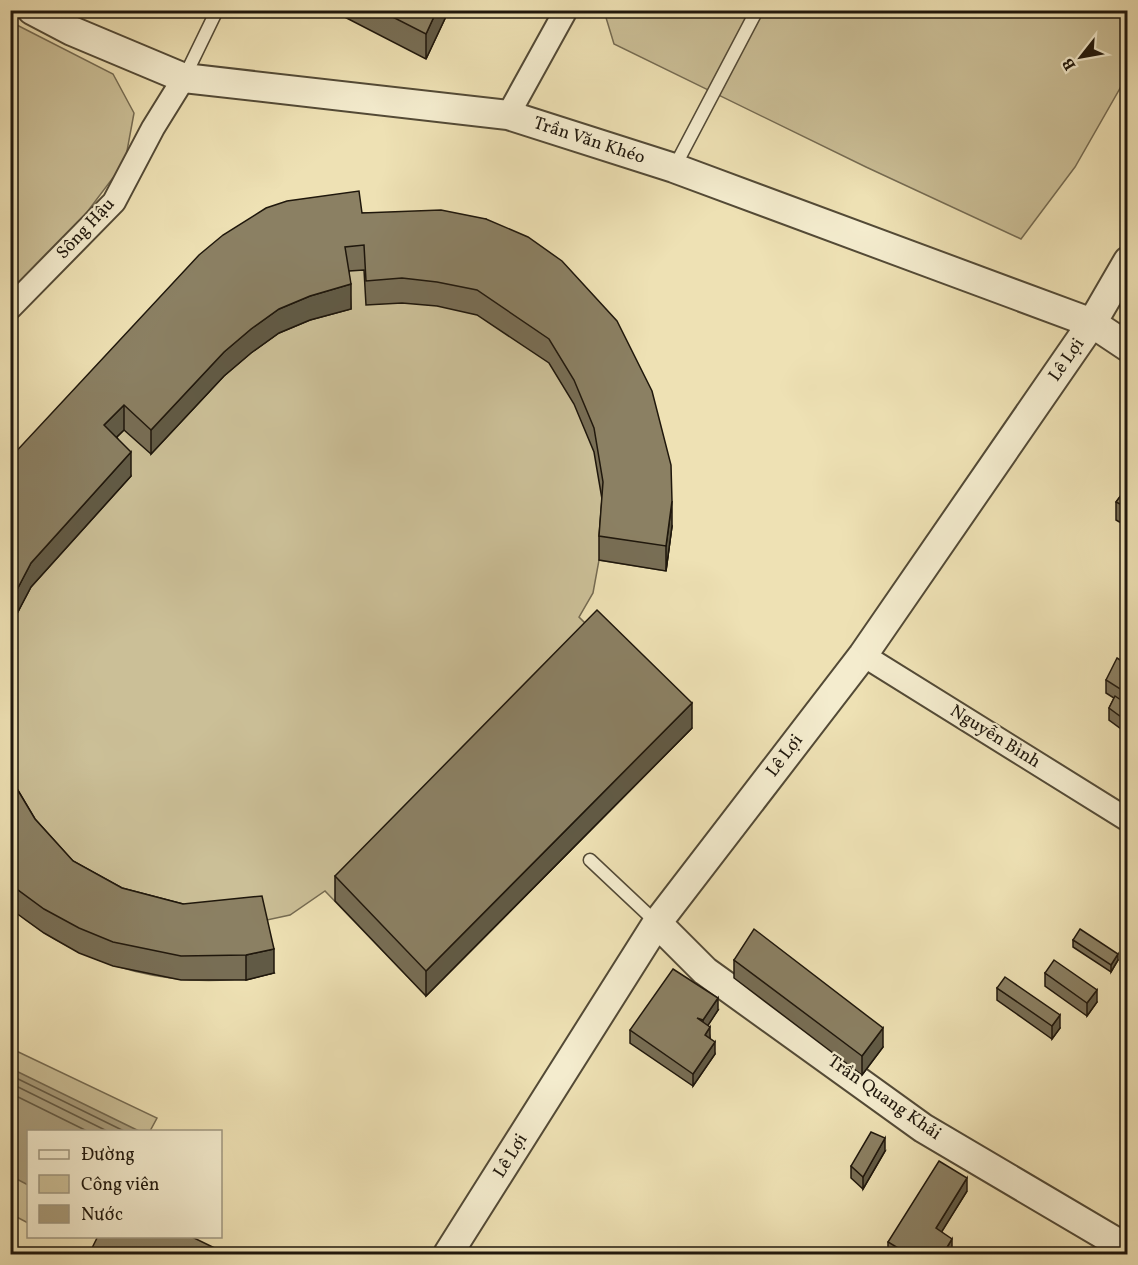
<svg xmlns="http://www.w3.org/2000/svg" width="1138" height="1265" viewBox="0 0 1138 1265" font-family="Vollkorn,serif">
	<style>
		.green { fill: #cbbf97; stroke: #756b52; stroke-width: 1.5 }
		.water { fill: #a89c7b; stroke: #71674f; stroke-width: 1.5 }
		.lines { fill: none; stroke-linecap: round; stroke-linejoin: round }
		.shore { stroke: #645a44; stroke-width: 1.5 }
		.service-casing { stroke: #534a36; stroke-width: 15 }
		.minor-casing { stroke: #534a36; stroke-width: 26 }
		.tertiary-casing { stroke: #534a36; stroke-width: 32 }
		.service { stroke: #f4ecce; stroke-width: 12 }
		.minor { stroke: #f4ecce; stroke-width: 22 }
		.tertiary { stroke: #f4ecce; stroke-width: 28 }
		.wall { fill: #786e55; stroke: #1f170c; stroke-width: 1.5 }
		.shaded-wall { fill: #615a45; stroke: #1f170c; stroke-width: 1.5 }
		.building { fill: #8b8063; stroke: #1f170c; stroke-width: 1.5 }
		.labels { text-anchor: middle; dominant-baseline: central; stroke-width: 4.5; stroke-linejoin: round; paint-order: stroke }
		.street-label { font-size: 18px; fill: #1f170c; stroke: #f4ecce }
	</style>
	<rect width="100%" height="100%" fill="#eee1b4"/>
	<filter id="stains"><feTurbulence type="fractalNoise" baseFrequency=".00333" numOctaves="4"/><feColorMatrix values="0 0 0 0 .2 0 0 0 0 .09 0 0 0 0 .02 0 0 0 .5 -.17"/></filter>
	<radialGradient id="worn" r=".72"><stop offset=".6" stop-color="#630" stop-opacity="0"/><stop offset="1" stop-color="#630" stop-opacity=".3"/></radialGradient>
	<path class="green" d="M604,11H1127V76L1075,167L1021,239L866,167L614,44Z
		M11,22L113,74L134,113L125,162L56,253L11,300Z
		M486,244L672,526L666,571L599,560L593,593L579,617L692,728L426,996L325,891L290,915L262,921L274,973C182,994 82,969 11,908L10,482L198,280Z
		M10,1048L157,1118L150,1131L28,1132V1223L11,1214Z"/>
	<path class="water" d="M10,1068L139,1131H138L28,1132V1185L11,1176Z"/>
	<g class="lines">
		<path class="shore" d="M10,1075L126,1132
			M10,1083L109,1132
			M10,1093L89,1132"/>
		<defs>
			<path id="service" d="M184,78L217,10
				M674,168L757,10
				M590,860L657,923"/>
			<path id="minor" d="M508,115L566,10
				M10,308L114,202L153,128L184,78
				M863,655L1128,820"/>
			<path id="tertiary" d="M32,10L72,31L184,78L508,115L674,168L1092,323L1128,347
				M657,923L705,971L923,1128L1128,1249
				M448,1254L657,923L863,655L1092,323L1128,261"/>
		</defs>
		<use href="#service" class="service-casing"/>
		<use href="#minor" class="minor-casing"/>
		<use href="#tertiary" class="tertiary-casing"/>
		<use href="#service" class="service"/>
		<use href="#minor" class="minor"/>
		<use href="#tertiary" class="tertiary"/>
	</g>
	<path class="wall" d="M331,10H449L426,59Z
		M362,213L486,219L672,526L666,571L599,560V536L602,499L594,452L574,404L549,363L477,315L437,306L402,303L366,305L364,270L349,271L351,309L310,320L279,333L251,353L224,376L151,454L124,430L117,437L131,476L31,587L10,627V458Z
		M1128,486V527L1116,520V502Z
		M1128,665V734L1109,720V708L1114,698L1106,693V680Z
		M692,728L426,996L335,901V876Z
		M10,777L35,819L73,861L122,888L183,904L274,973L246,980H181L113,966L79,953L44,933L12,910L10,908Z
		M1073,940L1118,960L1111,972L1073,947Z
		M734,960L883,1047L862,1075L734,978Z
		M1045,973L1097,1002L1087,1016L1045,986Z
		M997,988L1060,1028L1052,1039L997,1000Z
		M718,1010L708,1025L710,1038L715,1054L693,1086L630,1043V1030Z
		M885,1151L863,1189L851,1178V1166Z
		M967,1191L941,1232L952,1252L950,1254H888V1242Z"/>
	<path class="shaded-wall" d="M437,10H449L426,59V34Z
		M351,284V309L310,320L279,333L251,353L224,376L151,454V430L224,352L251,329L279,309L310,296Z
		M124,405V430L104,449V425Z
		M131,452V476L31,587L10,627V603L31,563Z
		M672,501V526L666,571V546Z
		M692,703V728L426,996V971Z
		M274,949V973L246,980V955Z
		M1118,954V960L1111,972V965Z
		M1097,990V1002L1087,1016V1003Z
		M718,998V1010L703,1033V1020Z
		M1060,1015V1028L1052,1039V1026Z
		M710,1027V1039L705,1035Z
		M883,1028V1047L862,1075V1056Z
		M715,1042V1054L693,1086V1074Z
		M885,1138V1151L863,1189V1177Z
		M967,1178V1191L936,1241V1228Z
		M952,1239V1252L950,1254H943Z"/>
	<path class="building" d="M379,10H437L426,34Z
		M359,191L362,213L441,210L486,219L528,237L562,261L617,321L652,391L671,465L672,501L666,546L599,536L603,482L594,428L574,380L549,339L477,290L437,282L402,278L366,281L364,245L345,247L351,284L310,296L279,309L251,329L224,352L151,430L124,405L104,425L131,452L31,563L10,603V458L199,255L223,235L266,208L287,201Z
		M1128,486V508L1116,502Z
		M597,610L692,703L426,971L335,876Z
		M1117,658L1128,665V694L1106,680Z
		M1115,696L1128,705V722L1109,708Z
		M10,777L35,819L73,861L122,888L183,904L262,896L274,949L246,955L181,956L113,942L79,928L44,909L10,884Z
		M754,929L883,1028L862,1056L734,960Z
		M1080,929L1118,954L1111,965L1073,940Z
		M1054,960L1097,990L1087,1003L1045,973Z
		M673,969L718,998L703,1020L697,1018L710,1027L705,1035L715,1042L693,1074L630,1030Z
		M1005,977L1060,1015L1052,1026L997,988Z
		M871,1132L885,1138L863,1177L851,1166Z
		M939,1161L967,1178L936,1228L952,1239L943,1254H908L888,1242Z
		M98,1236H190L227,1254H89Z"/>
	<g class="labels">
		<g class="street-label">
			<text transform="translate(589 141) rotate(18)">Trần Văn Khéo</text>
			<text transform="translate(86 229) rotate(-47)">Sông Hậu</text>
			<text transform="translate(1067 360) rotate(-55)">Lê Lợi</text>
			<text transform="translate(995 737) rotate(32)">Nguyễn Bình</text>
			<text transform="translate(785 756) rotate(-53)">Lê Lợi</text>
			<text transform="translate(884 1098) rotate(35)">Trần Quang Khải</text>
			<text transform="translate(511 1156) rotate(-58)">Lê Lợi</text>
		</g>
	</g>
	<rect width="1138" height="1265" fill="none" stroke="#eee1b4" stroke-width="36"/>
	<rect x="12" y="12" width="1114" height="1241" fill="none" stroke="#1f170c" stroke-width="3"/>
	<rect x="18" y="18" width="1102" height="1229" fill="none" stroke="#1f170c" stroke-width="1.5"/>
	<rect x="27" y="1130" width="195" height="108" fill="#f4ecce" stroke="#9f9780" stroke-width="1.5"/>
	<rect x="39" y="1150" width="30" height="9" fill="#f4ecce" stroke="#9f9780" stroke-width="1.5"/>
	<text x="81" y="1160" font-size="18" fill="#1f170c">Đường</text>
	<rect x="39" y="1175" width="30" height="18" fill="#cbbf97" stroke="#9f9780" stroke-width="1.5"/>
	<text x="81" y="1190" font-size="18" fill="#1f170c">Công viên</text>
	<rect x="39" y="1205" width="30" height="18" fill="#a89c7b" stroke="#9f9780" stroke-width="1.5"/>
	<text x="81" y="1220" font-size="18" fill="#1f170c">Nước</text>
	<g transform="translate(1081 57) rotate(239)" stroke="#f4ecce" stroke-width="4.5" paint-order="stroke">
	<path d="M0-4.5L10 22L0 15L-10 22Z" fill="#1f170c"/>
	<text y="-9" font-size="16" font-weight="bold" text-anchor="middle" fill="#1f170c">B</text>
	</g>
	<rect width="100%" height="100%" filter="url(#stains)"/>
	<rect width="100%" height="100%" fill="url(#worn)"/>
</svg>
